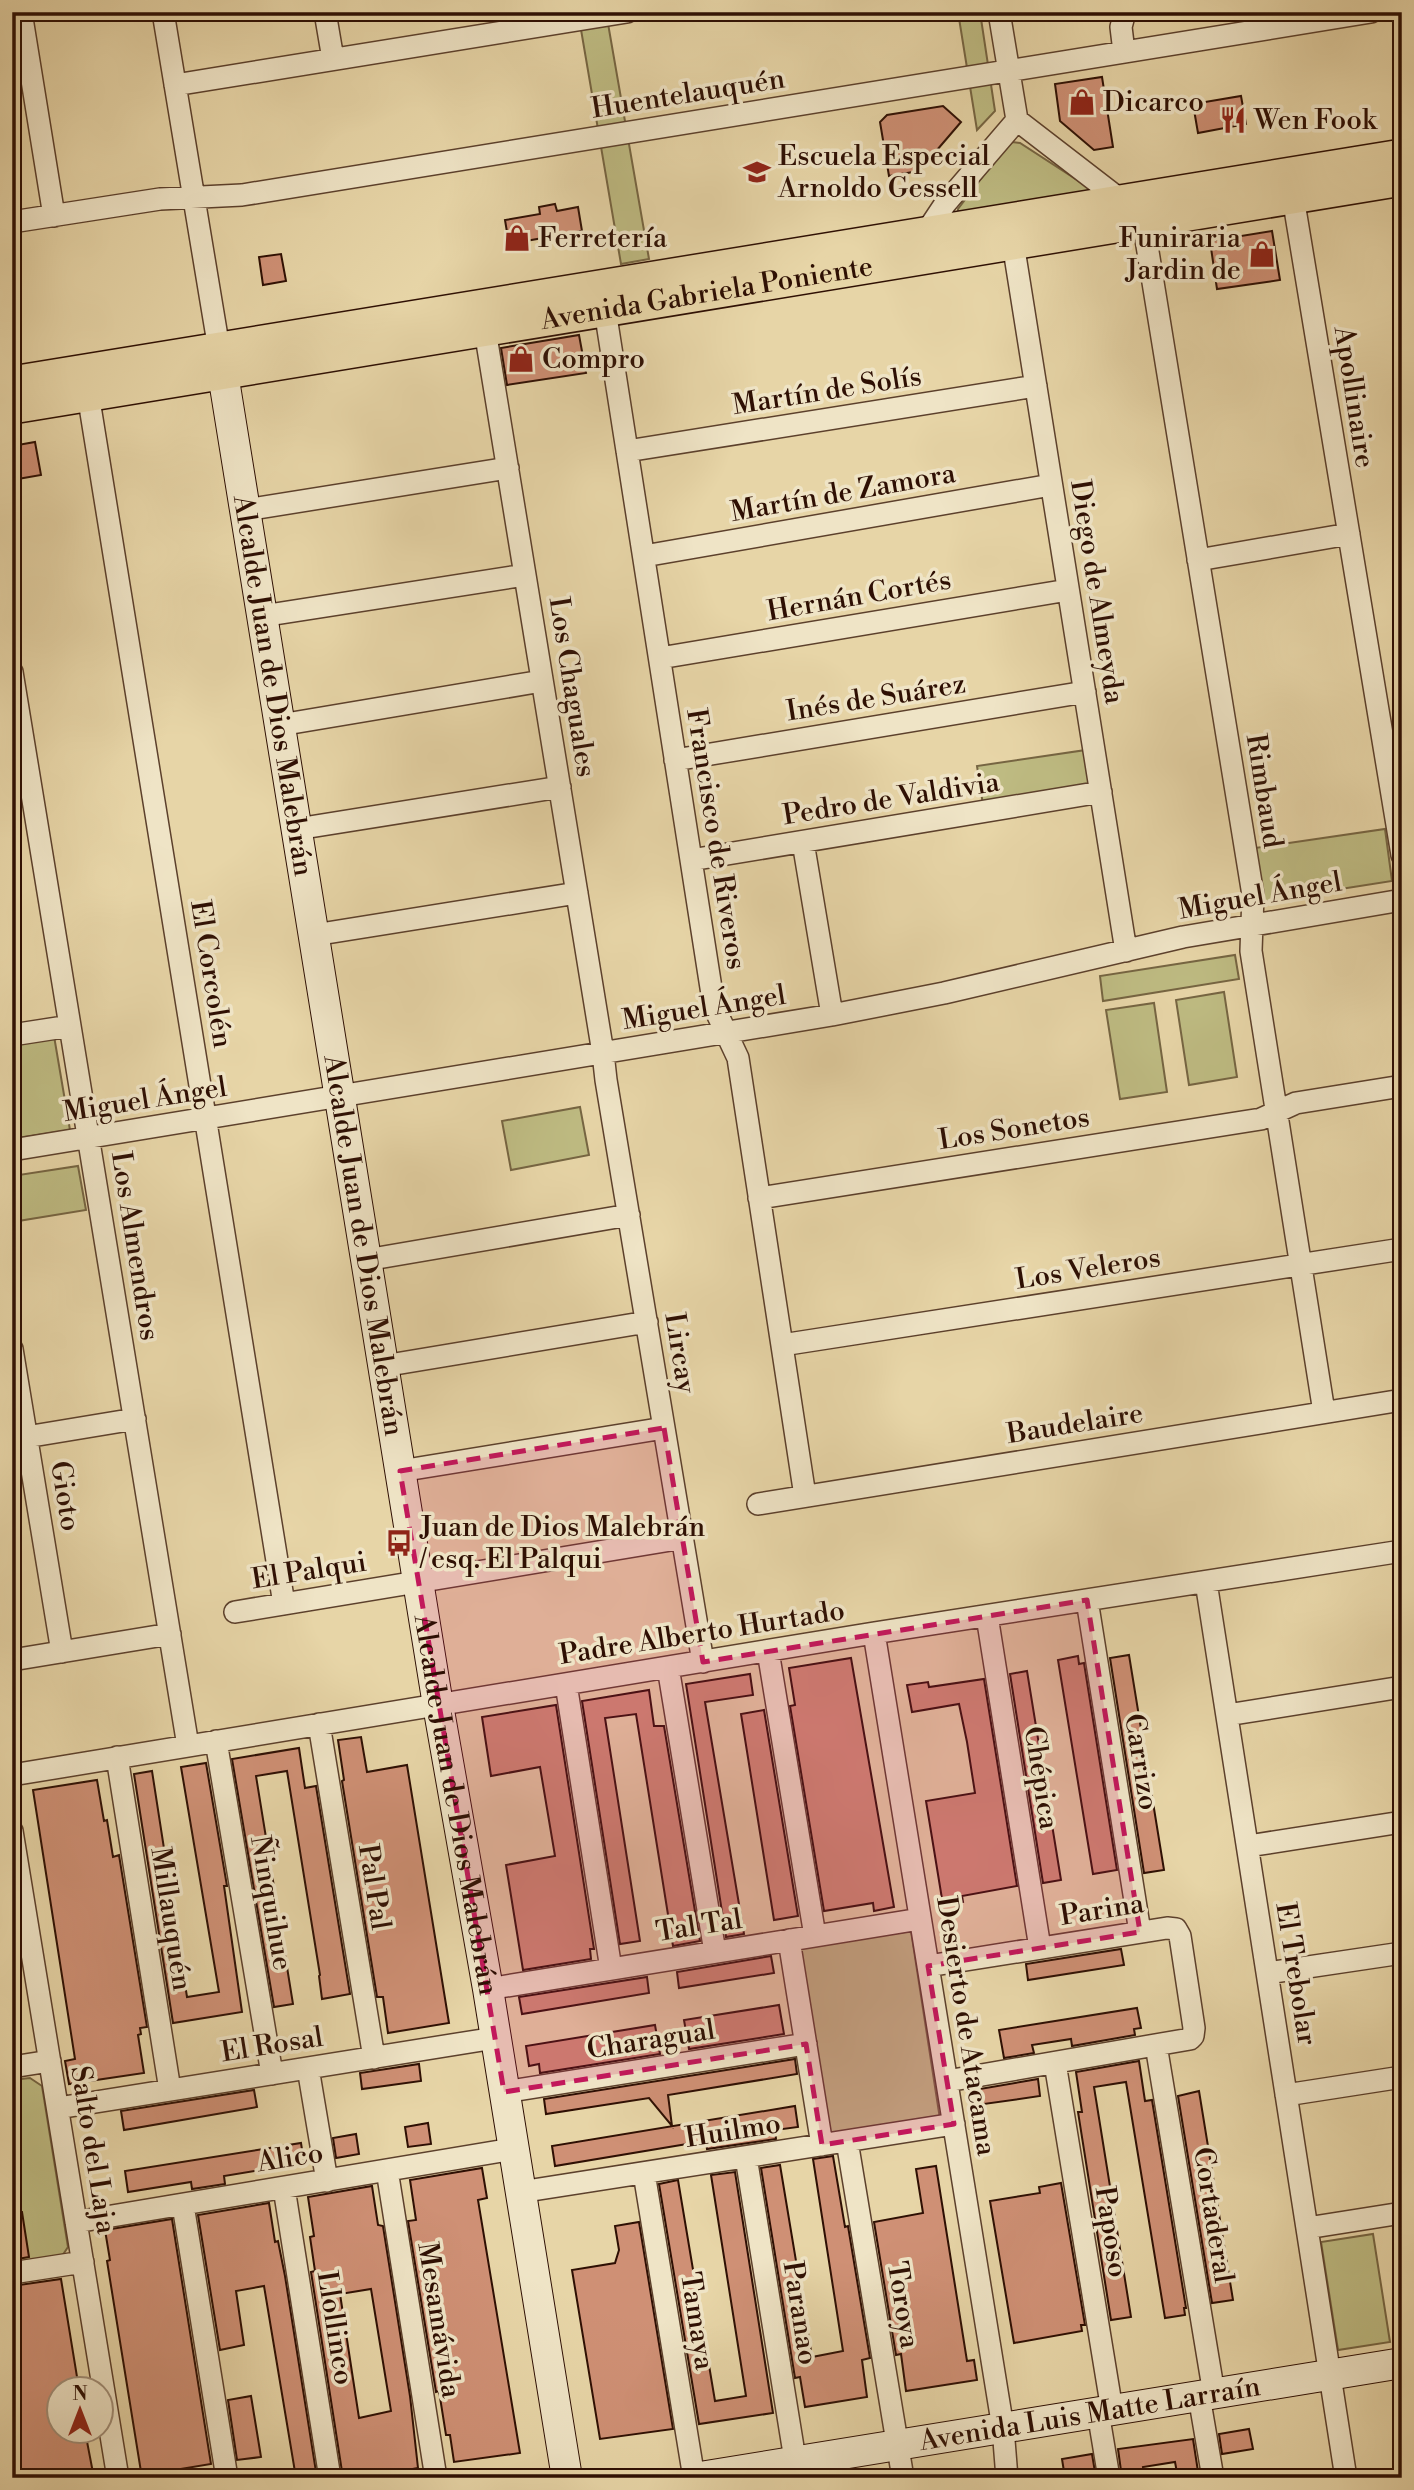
<svg xmlns="http://www.w3.org/2000/svg" width="1414" height="2490" viewBox="0 0 1414 2490" font-family="'Libre Bodoni',serif">
	<style>
		.green { fill: #bebb82; stroke: #766542; stroke-width: 2 }
		.building { fill: #cf9075; stroke: #2e0f03; stroke-width: 2; fill-rule: evenodd }
		.lines { fill: none; stroke-linecap: round; stroke-linejoin: round }
		.street-casing { stroke: #5c402c; stroke-width: 24 }
		.secondary-casing { stroke: #2e0f03; stroke-width: 32 }
		.primary-casing { stroke: #2e0f03; stroke-width: 36 }
		.street { stroke: #efe4c6; stroke-width: 21 }
		.secondary { stroke: #efe4c6; stroke-width: 30 }
		.primary { stroke: #e7d5a7; stroke-width: 33 }
		.marked { fill: #c2185b; fill-opacity: 0.2; stroke: #c2185b; stroke-width: 5; stroke-dasharray: 14 9; stroke-linejoin: round }
		.labels { text-anchor: middle; dominant-baseline: central; stroke-width: 7; stroke-linejoin: round; paint-order: stroke }
		.street-label { font-size: 28px; fill: #2e0f03; stroke: #efe4c6 }
		.poi-label { font-size: 28px; fill: #2e0f03; stroke: #efe4c6; text-anchor: start }
	</style>
	<rect width="100%" height="100%" fill="#e7d5a7"/>
	<filter id="stains"><feTurbulence type="fractalNoise" baseFrequency=".00286" numOctaves="4"/><feColorMatrix values="0 0 0 0 .2 0 0 0 0 .09 0 0 0 0 .02 0 0 0 .5 -.17"/></filter>
	<radialGradient id="worn" r=".72"><stop offset=".6" stop-color="#630" stop-opacity="0"/><stop offset="1" stop-color="#630" stop-opacity=".3"/></radialGradient>
	<path class="green" d="M578,12H606L649,259L621,264Z
		M958,12H980L995,111L977,130Z
		M1012,142L1020,143L1094,191L958,214V209L1008,143Z
		M1086,750L1092,788L983,805L977,766Z
		M1385,829L1392,881L1283,898L1281,885L1275,886L1277,900L1263,902L1255,848Z
		M1235,955L1239,979L1103,1001L1100,976Z
		M1224,992L1237,1077L1189,1085L1176,1000Z
		M1154,1003L1167,1092L1120,1099L1106,1010Z
		M54,1036L70,1130L12,1139V1042Z
		M580,1107L589,1155L511,1170L502,1121Z
		M78,1166L86,1210L12,1222V1176Z
		M911,1931L940,2119L828,2136L799,1948Z
		M30,2078L42,2086L68,2247L60,2259L12,2267V2080Z
		M1373,2234L1390,2342L1338,2350L1321,2242Z"/>
	<path class="building" d="M1102,77L1113,147L1094,150L1060,121L1055,84Z
		M1241,96L1246,124L1198,133L1193,104Z
		M943,106L961,122L919,171L889,176L880,122L887,115Z
		M555,204L557,211L578,207L582,231L509,244L505,220L540,214L539,207Z
		M1272,231L1280,280L1217,289L1210,241Z
		M281,254L286,281L263,285L259,257Z
		M579,335L586,373L507,385L501,348Z
		M35,442L41,475L12,480V446Z
		M1129,1655L1164,1870L1144,1873L1110,1658Z
		M1078,1656L1079,1664L1084,1663L1117,1870L1093,1874L1058,1660Z
		M851,1658L894,1907L874,1911L873,1903L824,1911L790,1706L795,1705L789,1668Z
		M1027,1671L1061,1880L1043,1883L1010,1674Z
		M750,1674L753,1695L705,1702L744,1934L726,1937L686,1684Z
		M984,1679L1017,1886L962,1896L963,1902L943,1905L926,1801L975,1793L967,1742L959,1704L912,1712L907,1685L928,1682L929,1687Z
		M649,1690L654,1726H664L700,1941L673,1946L636,1714L605,1718L640,1941L620,1944L582,1701Z
		M556,1705L594,1949H590L591,1959L523,1970L506,1865L555,1856L540,1767L491,1776L482,1717Z
		M764,1710L798,1916L774,1920L741,1714Z
		M361,1737L367,1772L407,1765L449,2023L388,2033L383,1997H377L342,1781L344,1780L338,1740Z
		M299,1748L305,1788L316,1786L350,1994L322,1999L319,1976L320,1975L287,1771L256,1776L293,2004L274,2007L232,1759Z
		M206,1763L227,1886H224L242,2012L173,2023L134,1774L152,1771L187,1997L219,1992L181,1767Z
		M97,1780L104,1821L107,1820L113,1857L119,1855L147,2027L140,2028L141,2034L138,2035L144,2073L69,2084L65,2061L75,2059L33,1790Z
		M1121,1949L1124,1965L1028,1980L1026,1964Z
		M771,1956L774,1973L679,1988L677,1972Z
		M647,1977L649,1993L522,2014L519,1997Z
		M779,2005L784,2034L689,2049L684,2020Z
		M1137,2008L1141,2028L1134,2029L1135,2035L1072,2046L1071,2039L1032,2045L1034,2053L1004,2058L999,2030Z
		M655,2025L660,2054L540,2073L539,2064L529,2066L526,2046Z
		M795,2059L797,2074L668,2095L672,2126L649,2098L546,2114L544,2099Z
		M1139,2061L1145,2101L1152,2100L1186,2308H1184L1185,2315L1165,2318L1126,2082L1094,2087L1131,2317L1111,2320L1078,2112H1082L1076,2072Z
		M419,2064L421,2081L362,2089L360,2073Z
		M1038,2079L1040,2096L977,2105L974,2090Z
		M254,2090L257,2107L124,2130L121,2111Z
		M1199,2091L1233,2300L1212,2303L1178,2096Z
		M795,2106L798,2127L775,2130L776,2139L707,2149L706,2142L687,2144L555,2166L552,2146Z
		M428,2123L431,2144L408,2147L405,2127Z
		M356,2134L359,2154L336,2158L333,2138Z
		M301,2143L304,2163L224,2176L225,2184L192,2189L191,2182L128,2192L125,2171Z
		M833,2156L845,2227L848,2226L870,2358L862,2360L867,2397L805,2407L800,2377L795,2378L761,2168L780,2165L812,2357L843,2351L813,2159Z
		M936,2166L967,2361L974,2360L977,2380L906,2391L901,2354L896,2355L874,2222L923,2213L916,2169Z
		M482,2168L487,2198L478,2200L520,2453L454,2462L450,2435H446L439,2391L436,2392L408,2221L416,2220L410,2180Z
		M735,2172L773,2413L699,2424L659,2184L678,2180L715,2401L746,2396L711,2175Z
		M1061,2183L1085,2325H1081L1082,2331L1014,2343L990,2201L1040,2193L1039,2187Z
		M372,2186L378,2225L383,2226L410,2396L418,2468L363,2478H343L311,2272L315,2271L310,2237L314,2236L308,2197ZM371,2289L391,2411L359,2418L340,2294Z
		M269,2203L275,2242L278,2241L285,2276L317,2478H296L264,2286L236,2291L244,2345L220,2350L198,2215Z
		M22,2212L29,2257L12,2260V2213Z
		M172,2219L211,2464L162,2472L163,2478H142L107,2261L110,2260L105,2230Z
		M639,2222L673,2429L600,2439L572,2270L615,2263L619,2250L615,2226Z
		M61,2279L79,2389H60V2431H85L94,2478H22L12,2419V2286Z
		M251,2396L261,2457L237,2460L228,2400Z
		M1249,2429L1253,2449L1222,2454L1219,2434Z
		M1193,2439L1199,2478H1178L1175,2462L1143,2467L1145,2478H1122L1118,2449Z
		M1092,2454L1096,2478H1065L1062,2459Z"/>
	<g class="lines">
		<defs>
			<path id="street" d="M21,12L54,216
				M163,12L219,349
				M325,12L333,59
				M999,12L1017,120L1122,201
				M1124,52L1121,27L1125,12
				M175,85L627,12
				M1293,197L1402,855
				M1143,221L1253,895L1251,951L1324,1412
				M12,222L160,199L242,195L1371,12
				M925,234L945,204L1017,120
				M1013,243L1126,951
				M605,310L714,1007L738,1058L805,1496
				M485,330L603,1053L606,1080L703,1662
				M88,394L284,1604
				M627,451L1036,386
				M245,510L508,468
				M644,556L1051,485
				M1198,560L1349,534
				M262,616L525,575
				M660,658L1068,590
				M12,672L188,1746
				M280,725L542,681
				M675,760L1085,692
				M297,829L560,787
				M803,842L832,1015
				M691,860L1101,792
				M314,935L577,893
				M12,1035L70,1026
				M12,1150L832,1015L944,993L1183,937L1402,900
				M759,1198L1261,1119L1296,1103L1402,1086
				M366,1260L629,1215
				M782,1345L1402,1249
				M12,1349L62,1652
				M383,1366L647,1322
				M14,1439L135,1419
				M400,1471L664,1428
				M758,1504L1402,1400
				M1206,1582L1346,2478
				M1087,1600L1140,1932
				M235,1612L683,1538
				M987,1616L1040,1948
				M874,1633L1003,2428L1007,2478
				M768,1651L815,1936
				M12,1660L170,1634
				M668,1667L715,1952
				M566,1684L611,1969
				M1227,1715L1402,1687
				M319,1724L374,2058
				M216,1741L272,2074
				M117,1757L170,2090
				M12,1775L874,1633L1402,1551
				M12,1831L118,2478
				M1248,1846L1402,1822
				M789,1940L822,2145
				M928,1966L1167,1928L1176,1929L1180,1936L1194,2028L1193,2036L1190,2039L947,2081
				M1268,1973L1402,1953
				M488,1989L920,1919
				M1156,2045L1214,2394
				M1055,2063L1112,2410
				M12,2067L50,2061
				M308,2068L327,2181
				M504,2092L806,2044
				M1286,2095L1402,2077
				M58,2108L495,2038
				M847,2141L903,2478
				M746,2157L798,2478
				M387,2170L436,2478
				M644,2173L694,2478
				M284,2188L330,2478
				M520,2192L954,2124
				M183,2205L227,2478
				M76,2222L513,2149
				M1307,2228L1402,2213
				M12,2273L83,2262
				M1199,2396L1213,2478
				M1098,2412L1109,2478"/>
			<g id="secondary">
				<path id="s1" d="M219,349L438,1705L488,1989L567,2478"/>
				<path id="s2" d="M694,2478L1402,2363"/>
			</g>
			<g id="primary">
				<path d="M12,383L1402,156"/>
				<path id="s3" d="M12,407L1402,179"/>
			</g>
		</defs>
		<use href="#street" class="street-casing"/>
		<use href="#secondary" class="secondary-casing"/>
		<use href="#primary" class="primary-casing"/>
		<use href="#street" class="street"/>
		<use href="#secondary" class="secondary"/>
		<use href="#primary" class="primary"/>
	</g>
	<path class="marked" d="M664,1428L703,1662L1087,1600L1140,1932L928,1966L954,2124L822,2145L806,2044L504,2092L400,1471Z"/>
	<defs>
		<symbol id="shop-bare" viewBox="-9 -9 18 18"><path d="M-5-2.5h2.3a2.7 3.5 0 0 1 5.4 0H5L5.5 6h-11ZM-1.5-2.5h3a1.5 2.3 0 0 0-3 0Z" fill="#8f2418" stroke="#efe4c6" stroke-width="2.5" paint-order="stroke"/></symbol>
		<symbol id="restaurant-bare" viewBox="-9 -9 18 18"><path d="M-5-6h1v4h1v-4h1v4h1v-4h1v5L-1.5 .5V6h-2V.5L-5-1ZM5-6V6H3V1.5H1.5Q1.5-4 5-6Z" fill="#8f2418" stroke="#efe4c6" stroke-width="2.5" paint-order="stroke"/></symbol>
		<symbol id="school-bare" viewBox="-9 -9 18 18"><path d="M0-5L7-2L0 1L-7-2ZM-4 1L0 2.5L4 1V4Q0 6-4 4Z" fill="#8f2418" stroke="#efe4c6" stroke-width="2.5" paint-order="stroke"/></symbol>
		<symbol id="bus-bare" viewBox="-9 -9 18 18"><path d="M-5-6H5V4H4V6H2V4H-2V6H-4V4H-5ZM-3.5-4V0h7V-4ZM-3.5 1.2v1.5H-2V1.2ZM2 1.2v1.5H3.5V1.2Z" fill="#8f2418" stroke="#efe4c6" stroke-width="2.5" paint-order="stroke"/></symbol>
	</defs>
	<g fill-rule="evenodd">
		<use href="#shop-bare" x="1063" y="83" width="38" height="38"/>
		<use href="#restaurant-bare" x="1214" y="101" width="38" height="38"/>
		<use href="#school-bare" x="738" y="153" width="38" height="38"/>
		<use href="#shop-bare" x="498" y="219" width="38" height="38"/>
		<use href="#shop-bare" x="1243" y="235" width="38" height="38"/>
		<use href="#shop-bare" x="502" y="340" width="38" height="38"/>
		<use href="#bus-bare" x="380" y="1524" width="38" height="38"/>
	</g>
	<g class="labels">
		<g class="street-label">
			<text transform="translate(688 94) rotate(-9)">Huentelauquén</text>
			<text stroke="none"><textPath href="#s3" startOffset="704">Avenida Gabriela Poniente</textPath></text>
			<text transform="translate(827 391) rotate(-9)">Martín de Solís</text>
			<text transform="translate(1354 397) rotate(81)">Apollinaire</text>
			<text transform="translate(843 493) rotate(-10)">Martín de Zamora</text>
			<text transform="translate(1097 592) rotate(81)">Diego de Almeyda</text>
			<text transform="translate(859 596) rotate(-10)">Hernán Cortés</text>
			<text stroke="none"><textPath href="#s1" startOffset="341">Alcalde Juan de Dios Malebrán</textPath></text>
			<text transform="translate(572 687) rotate(81)">Los Chaguales</text>
			<text transform="translate(876 698) rotate(-9)">Inés de Suárez</text>
			<text transform="translate(1264 791) rotate(81)">Rimbaud</text>
			<text transform="translate(891 799) rotate(-9)">Pedro de Valdivia</text>
			<text transform="translate(716 839) rotate(81)">Francisco de Riveros</text>
			<text transform="translate(1260 896) rotate(-10)">Miguel Ángel</text>
			<text transform="translate(211 974) rotate(81)">El Corcolén</text>
			<text transform="translate(704 1008) rotate(-9)">Miguel Ángel</text>
			<text transform="translate(145 1100) rotate(-9)">Miguel Ángel</text>
			<text transform="translate(1014 1129) rotate(-9)">Los Sonetos</text>
			<text stroke="none"><textPath href="#s1" startOffset="908">Alcalde Juan de Dios Malebrán</textPath></text>
			<text transform="translate(135 1246) rotate(81)">Los Almendros</text>
			<text transform="translate(1088 1269) rotate(-9)">Los Veleros</text>
			<text transform="translate(680 1353) rotate(81)">Lircay</text>
			<text transform="translate(1075 1424) rotate(-9)">Baudelaire</text>
			<text transform="translate(65 1496) rotate(81)">Gioto</text>
			<text transform="translate(309 1571) rotate(-9)">El Palqui</text>
			<text transform="translate(702 1633) rotate(-9)">Padre Alberto Hurtado</text>
			<text transform="translate(1141 1762) rotate(81)">Carrizo</text>
			<text transform="translate(1041 1778) rotate(81)">Chépica</text>
			<text stroke="none"><textPath href="#s1" startOffset="1475">Alcalde Juan de Dios Malebrán</textPath></text>
			<text transform="translate(374 1887) rotate(81)">Pal Pal</text>
			<text transform="translate(271 1903) rotate(80)">Ñinquihue</text>
			<text transform="translate(1102 1910) rotate(-9)">Parina</text>
			<text transform="translate(171 1919) rotate(81)">Millauquén</text>
			<text transform="translate(699 1926) rotate(-9)">Tal Tal</text>
			<text transform="translate(1296 1974) rotate(81)">El Trebolar</text>
			<text transform="translate(966 2026) rotate(81)">Desierto de Atacama</text>
			<text transform="translate(651 2040) rotate(-9)">Charagual</text>
			<text transform="translate(272 2045) rotate(-9)">El Rosal</text>
			<text transform="translate(733 2131) rotate(-9)">Huilmo</text>
			<text transform="translate(93 2150) rotate(81)">Salto del Laja</text>
			<text transform="translate(290 2158) rotate(-9)">Alico</text>
			<text transform="translate(1213 2215) rotate(81)">Cortaderal</text>
			<text transform="translate(1111 2232) rotate(81)">Paposo</text>
			<text transform="translate(903 2305) rotate(81)">Toroya</text>
			<text transform="translate(800 2313) rotate(81)">Paranao</text>
			<text transform="translate(439 2320) rotate(81)">Mesamávida</text>
			<text transform="translate(697 2321) rotate(81)">Tamaya</text>
			<text transform="translate(335 2328) rotate(81)">Llollinco</text>
			<text stroke="none"><textPath href="#s2" startOffset="401">Avenida Luis Matte Larraín</textPath></text>
		</g>
		<g class="poi-label">
			<text x="1103" y="102">Dicarco</text>
			<text x="1254" y="120">Wen Fook</text>
			<text x="778" y="156">Escuela Especial<tspan x="778" dy="32">Arnoldo Gessell</tspan></text>
			<text x="538" y="238">Ferretería</text>
			<text x="1241" y="238" text-anchor="end">Funiraria<tspan x="1241" dy="32">Jardin de</tspan></text>
			<text x="542" y="359">Compro</text>
			<text x="420" y="1527">Juan de Dios Malebrán<tspan x="420" dy="32">/ esq. El Palqui</tspan></text>
		</g>
	</g>
	<rect width="1414" height="2490" fill="none" stroke="#e7d5a7" stroke-width="42"/>
	<rect x="14" y="14" width="1386" height="2462" fill="none" stroke="#2e0f03" stroke-width="3.5"/>
	<rect x="21" y="21" width="1372" height="2448" fill="none" stroke="#2e0f03" stroke-width="2"/>
	<g transform="translate(80 2410)"><circle r="33" fill="#efe4c6" stroke="#a28f78" stroke-width="2"/>
	<path d="M0-5L12 26L0 18L-12 26Z" fill="#8f2418"/>
	<text y="-10" font-size="19" font-weight="bold" text-anchor="middle" fill="#2e0f03">N</text>
	</g>
	<rect width="100%" height="100%" filter="url(#stains)"/>
	<rect width="100%" height="100%" fill="url(#worn)"/>
</svg>
